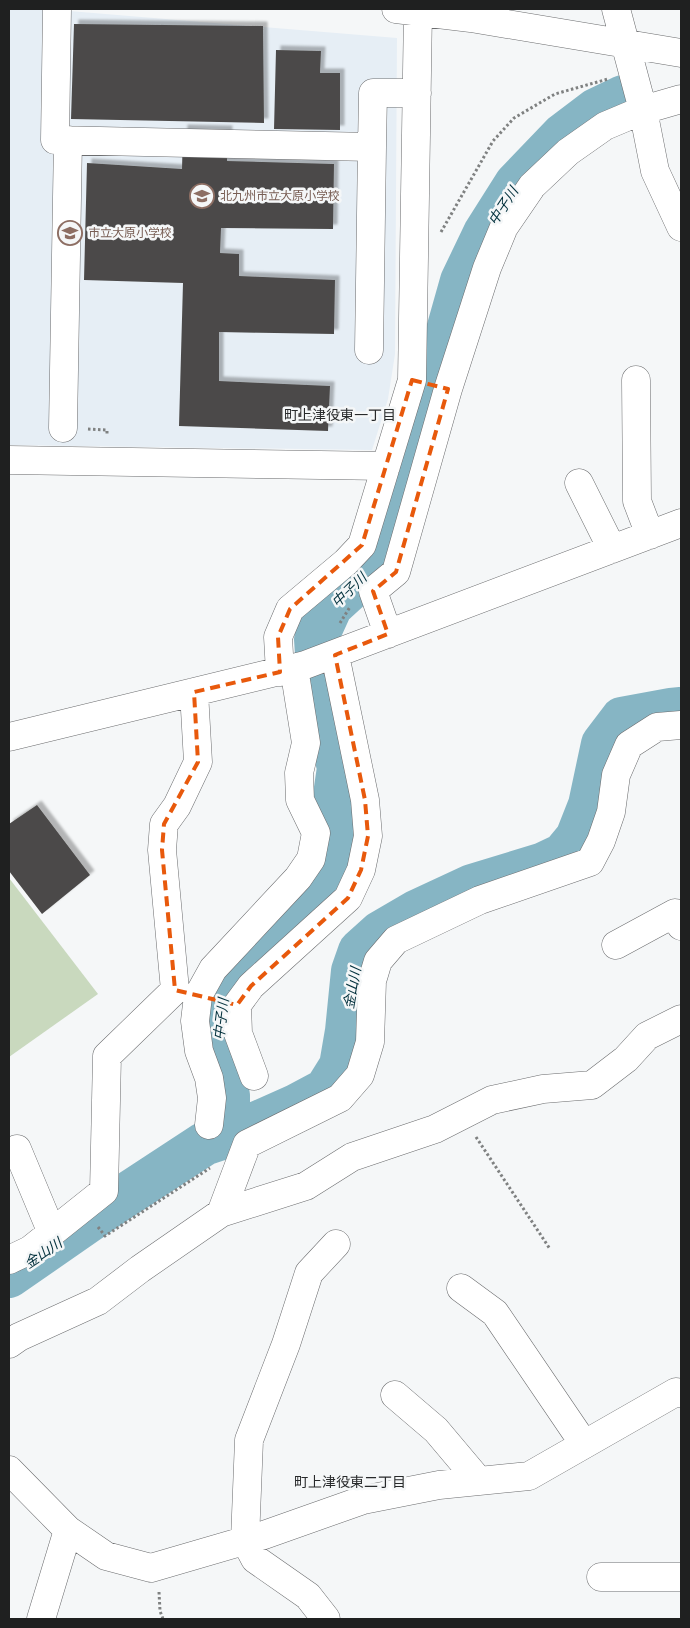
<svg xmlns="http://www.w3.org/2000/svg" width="690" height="1628" viewBox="0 0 690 1628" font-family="'Source Serif 4','Noto Sans JP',serif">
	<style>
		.built { fill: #e6eef5 }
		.green { fill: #c9d9be }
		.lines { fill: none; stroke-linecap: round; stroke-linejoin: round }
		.river { stroke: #86b5c4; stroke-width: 44 }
		.building { fill: #4c4a49; filter: url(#shadow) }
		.minor-casing { stroke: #6b6c6e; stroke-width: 29 }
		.path { stroke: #7f8181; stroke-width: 3; stroke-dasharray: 2.5 2.5; stroke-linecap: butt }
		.minor { stroke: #fff; stroke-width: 28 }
		.marked { fill: none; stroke: #e8590c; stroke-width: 4; stroke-dasharray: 10 6; stroke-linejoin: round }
		.labels { text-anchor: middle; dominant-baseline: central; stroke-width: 5; stroke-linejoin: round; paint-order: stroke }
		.education-label { font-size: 12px; fill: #785e54; stroke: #f5f7f8; text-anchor: start }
		.water-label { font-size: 14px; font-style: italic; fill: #02303c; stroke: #f5f7f8 }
		.neighbourhood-label { font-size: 14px; fill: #282a2b; stroke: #f5f7f8 }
	</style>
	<defs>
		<filter id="shadow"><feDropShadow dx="4.5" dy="-4.5" stdDeviation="1" flood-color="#0004"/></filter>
	</defs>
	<rect width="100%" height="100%" fill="#f5f7f8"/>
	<path class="built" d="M9,9H45L397,38L395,354L388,399L372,450L9,445Z"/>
	<path class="green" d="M9,878L98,994L9,1057Z"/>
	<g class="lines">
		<path class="river" d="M225,1137L228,1114V1096L216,1037L224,993L245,966L339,875L347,850V818L335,795L339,768L319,683L316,639L331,606L379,562L436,373L462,281L485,233L516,184L563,135L596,110L623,97
			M9,1276L117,1201L204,1144L225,1137L262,1121L296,1106L326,1090L341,1066L347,1031L353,971L360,951L380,933L416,912L472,886L544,864L563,855L577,838L590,805L603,744L622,719L671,710L681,709"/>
	</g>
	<path class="building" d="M74,24L263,26L264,123L71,119Z
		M276,50L321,51L320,73H340V130L274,129Z
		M183,129L228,130L227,161L334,164L333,229L221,228L220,253L239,254V276L335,280L334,334L219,332V381L330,386L328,431L179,426L183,283L84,280L87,163L182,169Z
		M37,805L90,875L42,914L9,871V824Z"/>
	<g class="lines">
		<defs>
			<path id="minor" d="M57,9L55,140L372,147L369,350
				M396,9L471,18L681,53
				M616,9L643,110L655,171L681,227
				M372,147L373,93H417
				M636,380L637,501L650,535
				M63,428L68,140
				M9,460L386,466
				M579,483L612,549
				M388,634L373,591L396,572L448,389L487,268L504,227L532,186L568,152L605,126L643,110L681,99
				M280,672L278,637L290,609L346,562L362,545L412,380L418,11
				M9,737L305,665L681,523
				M616,945L675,913L681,926
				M254,1076L238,1033L237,1005L251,986L348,898L361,870L368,836L365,800L335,655
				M209,1125L212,1098L209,1078L199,1051L195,1021L198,996L213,969L298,878L311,859L316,833L300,800L299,773L306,743L294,668
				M17,1149L52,1233
				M221,1213L247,1144L340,1098L360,1075L370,1042L372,981L378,961L396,940L480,900L590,862L601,841L611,812L616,775L629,745L657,727L681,725
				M9,1260L30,1250L104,1191L107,1056L175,990L162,850L164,824L177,806L198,762L194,692
				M461,1288L495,1313L584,1444
				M9,1344L19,1337L98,1301L140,1269L221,1213L306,1186L352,1157L435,1129L492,1100L543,1089L592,1085L626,1059L647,1036L681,1019
				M395,1395L436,1430L479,1481
				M9,1470L68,1530L106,1556L151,1568L264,1535L363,1500L439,1485L529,1476L676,1392L681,1393
				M601,1577H681
				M41,1619L68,1530
				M326,1619L308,1596L255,1559L245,1540L249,1440L286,1344L309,1273L336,1244"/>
		</defs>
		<use href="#minor" class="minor-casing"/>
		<path class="path" d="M441,232L493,141L514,118L555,94L608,79
			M88,429L107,430V435
			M340,623L350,607
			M476,1137L550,1249
			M98,1227L105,1236L210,1168
			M159,1592L160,1611L163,1619"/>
		<use href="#minor" class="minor"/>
	</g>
	<path class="marked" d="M412,380L448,389L396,572L373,591L388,634L335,655L365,800L368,836L361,870L348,898L251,986L237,1005L175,990L162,850L164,824L198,762L194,692L280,672L278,637L290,609L362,545Z"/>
	<defs>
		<symbol id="school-ring" viewBox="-11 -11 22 22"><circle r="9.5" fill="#f5f7f8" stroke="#8d6e63" stroke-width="1.5"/><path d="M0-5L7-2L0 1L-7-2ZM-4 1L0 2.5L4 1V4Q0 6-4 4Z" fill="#8d6e63"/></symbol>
	</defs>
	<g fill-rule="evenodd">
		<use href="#school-ring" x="188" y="182" width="28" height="28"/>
		<use href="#school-ring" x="56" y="219" width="28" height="28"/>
	</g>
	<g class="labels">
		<g class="education-label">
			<text x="220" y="196">北九州市立大原小学校</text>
			<text x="88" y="233">市立大原小学校</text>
		</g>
		<g class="water-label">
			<text transform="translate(503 206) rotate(-57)">中子川</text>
			<text transform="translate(349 590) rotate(-44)">中子川</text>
			<text transform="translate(352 988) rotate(-80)">金山川</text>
			<text transform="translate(221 1019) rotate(-83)">中子川</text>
			<text transform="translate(43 1253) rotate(-34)">金山川</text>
		</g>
		<g class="neighbourhood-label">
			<text x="340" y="415">町上津役東一丁目</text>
			<text x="350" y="1482">町上津役東二丁目</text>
		</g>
	</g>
	<rect width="690" height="1628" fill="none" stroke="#1f2020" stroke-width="20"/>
</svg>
